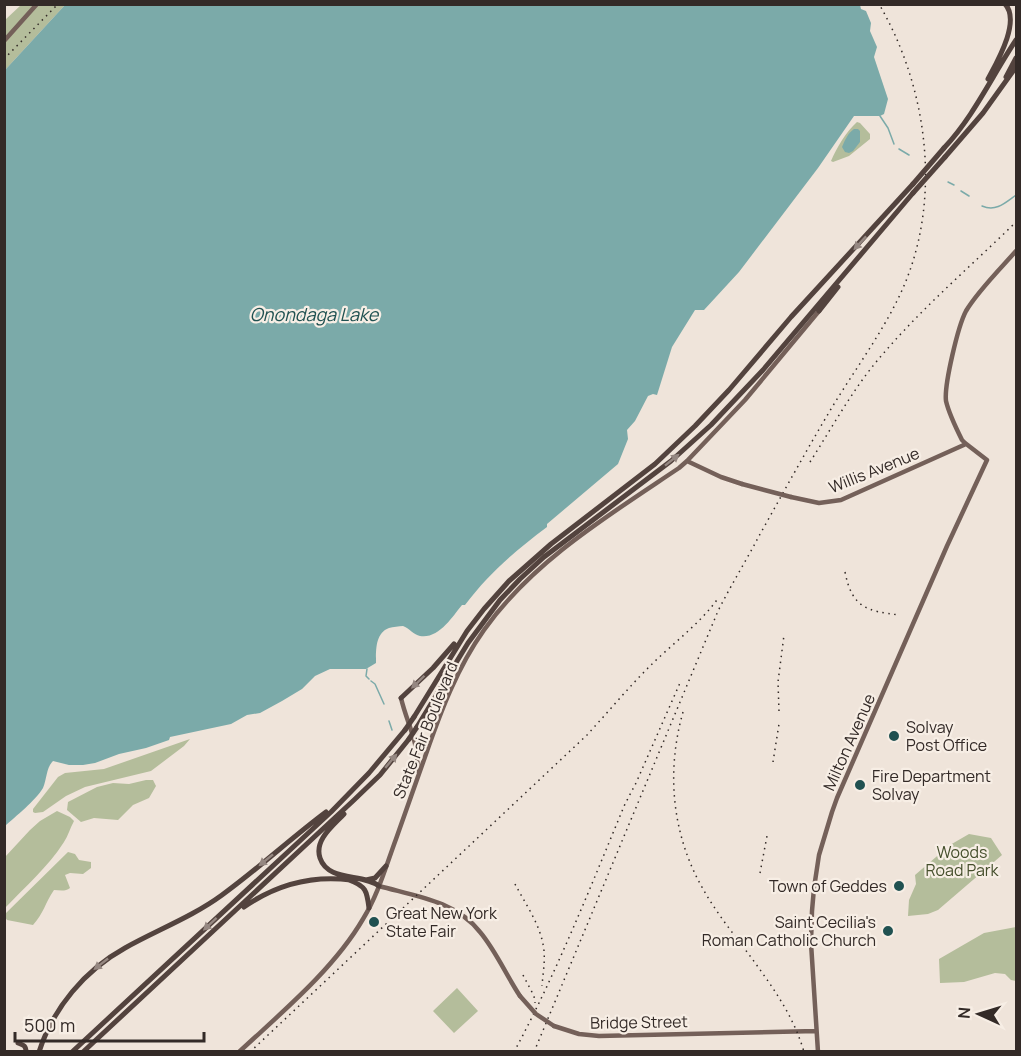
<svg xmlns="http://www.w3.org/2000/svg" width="1021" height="1056" viewBox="0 0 1021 1056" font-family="Manrope,sans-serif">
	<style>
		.green { fill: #b4bd9b }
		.water { fill: #7baaa9 }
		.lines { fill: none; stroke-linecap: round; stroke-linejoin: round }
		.stream { stroke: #7baaa9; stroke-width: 1.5 }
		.major { stroke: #746059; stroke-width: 4.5 }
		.highway { stroke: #53433e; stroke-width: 5 }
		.rail { stroke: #332a27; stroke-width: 1.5; stroke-dasharray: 1.5 4.5; stroke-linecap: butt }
		.major-bridge { stroke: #746059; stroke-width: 4.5 }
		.highway-bridge { stroke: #53433e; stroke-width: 5 }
		.oneway { fill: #958781 }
		.poi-dot { fill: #205151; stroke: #f7eee5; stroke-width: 2 }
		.labels { text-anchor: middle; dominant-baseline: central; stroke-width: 4.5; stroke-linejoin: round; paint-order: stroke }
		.street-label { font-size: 16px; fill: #332a27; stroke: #f7eee5 }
		.poi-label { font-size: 16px; fill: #332a27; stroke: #f7eee5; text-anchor: start }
		.park-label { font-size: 16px; fill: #454f2c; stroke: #f7eee5 }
		.water-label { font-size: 18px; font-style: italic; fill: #205151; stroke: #f7eee5 }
	</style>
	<rect width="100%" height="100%" fill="#efe4da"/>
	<path class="green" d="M21,5H65L5,70V20Z
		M857,122L860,123L870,134V139L849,156L833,162L831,161C837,147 846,132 857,122Z
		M190,739L184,746L151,771L85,787L66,796L43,812L35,813L33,812V809L58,777L65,773L104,769Z
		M146,780H153L156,786L149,798L133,805L118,820L94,818L81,822L67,810L68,802L97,787L113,783L129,784Z
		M57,811L70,817L74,821C70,828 68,836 64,842C48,867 25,887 5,908V857L30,830L40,821Z
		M969,834L991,838L1002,855L938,910L928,914L908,916L909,900L916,884L915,875L950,845Z
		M68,852L75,854L79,860L91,862V868L83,874L70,873L65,875L70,888C65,892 59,890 54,890C45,903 44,913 33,925L7,920L5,917V914Z
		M1016,927V981L1011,980L1005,974L995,973L964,982L940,983L939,959L984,933Z
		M457,988L478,1011L454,1033L433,1011Z"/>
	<path class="water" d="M860,5L861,9L866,11L871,23L870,31L877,47L874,57L888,99L884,114L880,116H854L818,168L739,272L704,310H695L672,347L657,395L653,394L648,396L635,421L627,430L628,439L618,464L547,524V527C515,551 489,573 465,605H462C452,617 439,639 420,636C414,635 409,628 403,626C399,626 393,627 389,628C375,633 376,651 376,663L366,669H330L315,676L302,689L282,701L260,713L247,715L231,724L170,737L169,740L146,748L119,754L95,763L83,765H69L53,761C46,768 47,779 43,788C36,800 15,817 5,826V70L65,5Z
		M854,129H858L860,131V142L853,151L849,153L845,152L842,147C845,140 848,133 854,129Z"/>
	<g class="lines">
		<path class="stream" d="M880,116L888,128L894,144
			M899,149L909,155
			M948,182L954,185
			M961,191L969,196
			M982,206C996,212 1005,203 1016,195
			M367,669L366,676L369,679
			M371,681L375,684L384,704
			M389,721L392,730"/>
		<path class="major" d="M4,41L37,4
			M687,461L721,477L742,484
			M791,497L819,503L841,500L966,444
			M401,698C407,724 420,744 417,771
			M379,886C415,896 456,901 480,932C496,951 506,975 520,996
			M554,1026L579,1034L599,1036L816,1031
			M239,1052C281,1013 334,969 363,919C378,895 386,866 396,839C406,811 416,782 426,754C441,711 457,668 484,630C533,561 609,515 679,468L687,461L745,400L819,311
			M818,1052L811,943L812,911L814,888L819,855L832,812L837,798L947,546L987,460L965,443L962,440C956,428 949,414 946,401C944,385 958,326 966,311C977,292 1001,268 1016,251"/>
		<path class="highway" d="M1006,77L1016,58
			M988,79C997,62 1021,21 1005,4
			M944,148C974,116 992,76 1016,40
			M945,157L983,113L1016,67
			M819,311L838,287
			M401,698L433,668L454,644
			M414,717L467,631L484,609L509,581L551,544L655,464L695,426L729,390L791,317L913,184
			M417,727L468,643L500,600L520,579L544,557L671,461L711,425L763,370L913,193
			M344,814C333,826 314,840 320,858C328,882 363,873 379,886
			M349,880C366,886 367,891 369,908
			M366,880L375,878L386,866
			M244,907C277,884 312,875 351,880
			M18,1043C23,1045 26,1045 26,1052
			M39,1052C53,1008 85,970 125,948C157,930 192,917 222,895C258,869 291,838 326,812
			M72,1052L331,812L369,773L405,730
			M83,1052L354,800L380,775L409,739"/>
		<path class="rail" d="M4,59L58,4
			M810,462C833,426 854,387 882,355C923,307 971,266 1016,222
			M845,572C852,608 867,611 899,615
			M779,711L778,682L784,635
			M683,712C666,772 672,835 703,889C717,914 736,937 753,960C774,989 794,1017 804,1052
			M773,762L779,724
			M760,873L767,836
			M515,884C525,903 539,923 543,944C546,958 543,972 542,986
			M523,975L534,996L535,1003
			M250,1052L587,735C608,712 628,688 650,666C672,644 701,623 719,597
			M514,1052C557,972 590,888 625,804L636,783L680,683
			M534,1052L718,611C731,585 746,561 759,536C783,493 806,451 831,409C855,369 884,331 903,288C942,199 928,88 879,4"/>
		<path class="major-bridge" d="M742,484L791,497
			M520,996L536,1014L554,1026"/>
		<path class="highway-bridge" d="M913,184L944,148
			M913,193L945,157
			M405,730L414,717
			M409,739L417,727"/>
	</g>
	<defs><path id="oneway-solid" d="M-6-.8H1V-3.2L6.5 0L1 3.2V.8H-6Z" transform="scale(1.5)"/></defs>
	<g class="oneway">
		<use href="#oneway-solid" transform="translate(860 243) rotate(133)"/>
		<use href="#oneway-solid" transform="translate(672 460) rotate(-39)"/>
		<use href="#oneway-solid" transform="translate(418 682) rotate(136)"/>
		<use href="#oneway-solid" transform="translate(391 761) rotate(-50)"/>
		<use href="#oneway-solid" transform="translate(266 860) rotate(141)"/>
		<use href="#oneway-solid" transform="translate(210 924) rotate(137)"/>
		<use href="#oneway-solid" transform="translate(101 964) rotate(142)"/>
	</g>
	<g class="poi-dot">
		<circle cx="894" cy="736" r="6"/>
		<circle cx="860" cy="785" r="6"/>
		<circle cx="899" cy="886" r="6"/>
		<circle cx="374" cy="922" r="6"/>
		<circle cx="888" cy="931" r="6"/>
	</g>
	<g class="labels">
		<g class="street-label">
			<text transform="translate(874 470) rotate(-22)">Willis Avenue</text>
			<text transform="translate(425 730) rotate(-68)">State Fair Boulevard</text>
			<text transform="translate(849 742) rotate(-66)">Milton Avenue</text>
			<text transform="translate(639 1022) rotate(-1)">Bridge Street</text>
		</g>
		<g class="poi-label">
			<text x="906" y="727">Solvay<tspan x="906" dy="18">Post Office</tspan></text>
			<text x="872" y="776">Fire Department<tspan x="872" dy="18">Solvay</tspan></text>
			<text x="887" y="886" text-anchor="end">Town of Geddes</text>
			<text x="386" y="913">Great New York<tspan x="386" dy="18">State Fair</tspan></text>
			<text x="876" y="922" text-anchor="end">Saint Cecilia's<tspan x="876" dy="18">Roman Catholic Church</tspan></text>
		</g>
		<g class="park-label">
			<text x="962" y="852">Woods<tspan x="962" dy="18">Road Park</tspan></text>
		</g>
		<g class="water-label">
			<text x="314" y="314">Onondaga Lake</text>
		</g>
	</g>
	<rect width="1021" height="1056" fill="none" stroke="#332a27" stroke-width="12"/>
	<g transform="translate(979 1014) rotate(274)" stroke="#f7eee5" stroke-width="4.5" paint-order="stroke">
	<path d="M0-4.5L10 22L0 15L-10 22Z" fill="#332a27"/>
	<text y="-9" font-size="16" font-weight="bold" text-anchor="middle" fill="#332a27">N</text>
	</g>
	<path d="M15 1032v9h189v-9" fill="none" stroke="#332a27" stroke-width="3"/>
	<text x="24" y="1032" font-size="18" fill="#332a27" stroke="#f7eee5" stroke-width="4.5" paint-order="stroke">500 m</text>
</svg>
